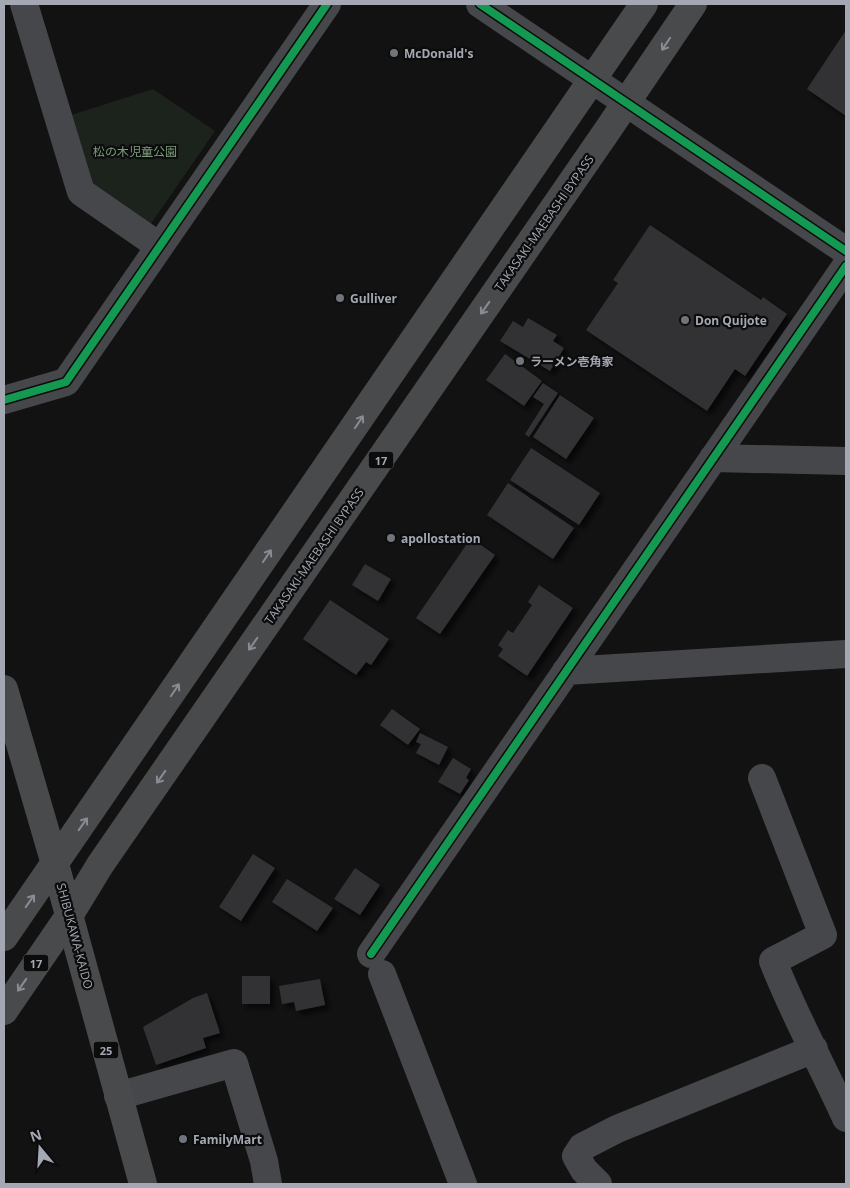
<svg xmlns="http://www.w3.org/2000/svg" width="850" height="1188" viewBox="0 0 850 1188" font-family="'Open Sans','Noto Sans JP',sans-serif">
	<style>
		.green { fill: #1c221c }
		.building { fill: #323235; filter: url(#shadow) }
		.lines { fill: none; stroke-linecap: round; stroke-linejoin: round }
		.minor { stroke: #46474a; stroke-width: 28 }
		.major { stroke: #484a4c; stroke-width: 28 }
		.highway { stroke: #484a4c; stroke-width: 28 }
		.cycleway-casing { stroke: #0c0c0d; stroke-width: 11 }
		.cycleway { stroke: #139951; stroke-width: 8 }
		.oneway { stroke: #888c94 }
		.poi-dot { fill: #70747b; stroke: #0c0c0d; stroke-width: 2 }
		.labels { text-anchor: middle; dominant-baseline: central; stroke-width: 4.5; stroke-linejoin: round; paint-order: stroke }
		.shield { fill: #0c0c0d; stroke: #767981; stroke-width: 1 }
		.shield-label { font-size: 11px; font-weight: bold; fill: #a3a8b3 }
		.poi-label { font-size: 12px; font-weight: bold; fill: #a3a8b3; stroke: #0c0c0d; text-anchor: start }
		.park-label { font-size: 12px; fill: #7a9e7c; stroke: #0c0c0d }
		.street-label { font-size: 12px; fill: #a3a8b3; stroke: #0c0c0d }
	</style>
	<defs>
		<filter id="shadow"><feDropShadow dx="4.5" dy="4.5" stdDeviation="2.5" flood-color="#0009"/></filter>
	</defs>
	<rect width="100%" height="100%" fill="#121212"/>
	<path class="green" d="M153,89L215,131L148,228L90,188L68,116Z"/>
	<path class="building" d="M846,30V116L807,89Z
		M650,225L761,300L763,297L787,314L745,376L735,369L707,411L586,330L618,283L613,280Z
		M528,318L557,335L553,341L564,348L550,371L500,341L513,321L523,327Z
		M505,354L542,381L524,406L486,380Z
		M543,383L558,393L529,437L525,434L544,404L533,397Z
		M560,395L594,418L566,459L533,437Z
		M531,448L600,493L579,525L510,480Z
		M508,483L574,528L553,559L487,515Z
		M471,538L495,555L440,634L416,618Z
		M365,564L391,579L378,601L352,585Z
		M539,585L573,608L527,676L498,656L503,649L498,645L508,630L513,633L532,605L528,602Z
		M330,600L389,639L371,665L366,662L356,675L303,639Z
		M392,709L420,729L408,745L380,725Z
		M420,733L448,747L439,765L416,753L421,744L416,742Z
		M453,758L471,769L466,778L469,780L460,794L438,782Z
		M253,854L275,868L241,921L219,907Z
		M355,868L380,885L360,915L334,899Z
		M287,879L333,908L317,931L272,902Z
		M242,976H270V1004H242Z
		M320,979L325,1005L296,1011L294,1002L282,1004L279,986Z
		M207,993L220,1033L203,1038L206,1048L156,1065L143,1027L193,998Z"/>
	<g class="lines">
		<path class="minor" d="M24,4L81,192L159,246
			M480,4L846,251
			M4,400L66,382L327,4
			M713,458L846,461
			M566,671L846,654
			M762,778L823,935L773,961C794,1015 822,1065 846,1118
			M371,954L846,266
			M382,974L463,1184
			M118,1096L234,1063L264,1161L268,1184
			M598,1184L584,1170L576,1156L582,1147L617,1129L814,1049"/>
		<path class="major" d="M4,689L55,864L143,1184"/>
		<path class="highway" d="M4,937L644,4
			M4,1011L69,916L100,865L607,131L693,4"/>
		<defs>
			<path id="cycleway" d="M480,4L846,251
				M4,400L66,382L327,4
				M371,954L846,266"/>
		</defs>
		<use href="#cycleway" class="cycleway-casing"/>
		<use href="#cycleway" class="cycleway"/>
	</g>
	<defs><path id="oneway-shaft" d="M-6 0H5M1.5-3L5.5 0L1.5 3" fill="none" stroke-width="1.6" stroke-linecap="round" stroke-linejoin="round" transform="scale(1.25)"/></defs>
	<g class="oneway">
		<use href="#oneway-shaft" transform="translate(666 44) rotate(124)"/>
		<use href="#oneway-shaft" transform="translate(485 308) rotate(125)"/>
		<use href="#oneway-shaft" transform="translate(359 422) rotate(-56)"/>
		<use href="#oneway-shaft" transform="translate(267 556) rotate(-56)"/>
		<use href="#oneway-shaft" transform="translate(253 644) rotate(125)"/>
		<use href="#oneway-shaft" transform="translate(175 690) rotate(-56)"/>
		<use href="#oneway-shaft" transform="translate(161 777) rotate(125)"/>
		<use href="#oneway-shaft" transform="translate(83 824) rotate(-55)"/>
		<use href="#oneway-shaft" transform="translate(30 901) rotate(-55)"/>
		<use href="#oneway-shaft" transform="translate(22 985) rotate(125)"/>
	</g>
	<g class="poi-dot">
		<circle cx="394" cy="53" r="5"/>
		<circle cx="340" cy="298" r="5"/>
		<circle cx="685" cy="320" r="5"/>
		<circle cx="520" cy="361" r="5"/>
		<circle cx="391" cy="538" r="5"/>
		<circle cx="183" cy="1139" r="5"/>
	</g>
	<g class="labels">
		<g class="shield">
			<rect x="368.5" y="451.5" width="25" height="17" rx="4"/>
			<rect x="23.5" y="954.5" width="25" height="17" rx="4"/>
			<rect x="93.5" y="1041.5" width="25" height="17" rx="4"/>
		</g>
		<g class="shield-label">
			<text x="381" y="460">17</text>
			<text x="36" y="963">17</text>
			<text x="106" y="1050">25</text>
		</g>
		<g class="poi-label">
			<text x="404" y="53">McDonald's</text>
			<text x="350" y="298">Gulliver</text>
			<text x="695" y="320">Don Quijote</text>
			<text x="530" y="361">ラーメン壱角家</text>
			<text x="401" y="538">apollostation</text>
			<text x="193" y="1139">FamilyMart</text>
		</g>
		<g class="park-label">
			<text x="135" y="151">松の木児童公園</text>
		</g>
		<g class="street-label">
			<text transform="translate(544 223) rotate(-55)">TAKASAKI-MAEBASHI BYPASS</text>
			<text transform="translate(314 556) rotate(-55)">TAKASAKI-MAEBASHI BYPASS</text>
			<text transform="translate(75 936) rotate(75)">SHIBUKAWA-KAIDO</text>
		</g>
	</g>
	<rect width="850" height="1188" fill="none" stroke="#a3a8b3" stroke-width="10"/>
	<g transform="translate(40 1148) rotate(342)" stroke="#0c0c0d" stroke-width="4" paint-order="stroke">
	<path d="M0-4L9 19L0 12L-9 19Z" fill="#a3a8b3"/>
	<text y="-8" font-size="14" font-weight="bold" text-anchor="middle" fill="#a3a8b3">N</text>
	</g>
</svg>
